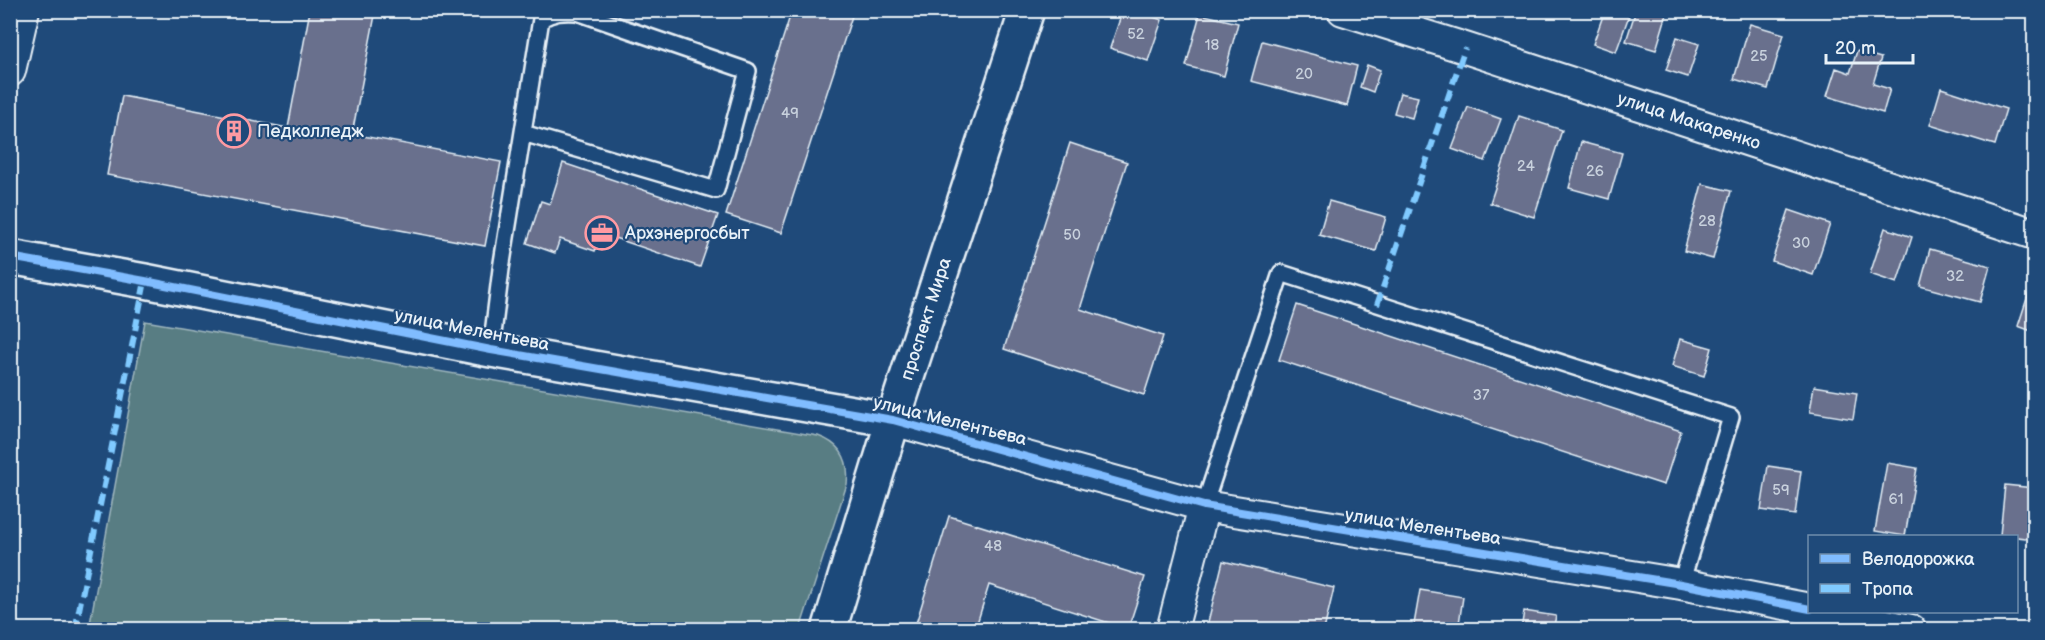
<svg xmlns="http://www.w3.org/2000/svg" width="2045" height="640" viewBox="0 0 2045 640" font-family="'Balsamiq Sans',sans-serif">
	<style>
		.green { fill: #587d83; stroke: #a0b7be; stroke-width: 1.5 }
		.building { fill: #69708d; stroke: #e8f1f8; stroke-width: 1.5 }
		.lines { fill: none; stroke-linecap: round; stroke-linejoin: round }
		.service-casing { stroke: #e8f1f8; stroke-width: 20 }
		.minor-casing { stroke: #e8f1f8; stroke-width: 34 }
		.tertiary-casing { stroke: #e8f1f8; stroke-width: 38 }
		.service { stroke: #1f4a7a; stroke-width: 15 }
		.minor { stroke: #1f4a7a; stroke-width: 30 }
		.tertiary { stroke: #1f4a7a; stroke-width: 33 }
		.quiet { stroke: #80caff; stroke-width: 6; stroke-dasharray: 12 6; stroke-linecap: butt }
		.cycleway-casing { stroke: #1f4a7a; stroke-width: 11 }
		.cycleway { stroke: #80bcff; stroke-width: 8 }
		.labels { text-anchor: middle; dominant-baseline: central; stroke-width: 4.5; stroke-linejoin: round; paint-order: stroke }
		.number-label { font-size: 15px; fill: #c8d1dd }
		.street-label { font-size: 18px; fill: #e8f1f8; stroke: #1f4a7a }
		.poi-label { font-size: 18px; fill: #e8f1f8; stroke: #1f4a7a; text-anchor: start }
	</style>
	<rect width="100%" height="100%" fill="#1f4a7a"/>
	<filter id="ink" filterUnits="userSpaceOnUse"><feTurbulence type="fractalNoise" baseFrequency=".0167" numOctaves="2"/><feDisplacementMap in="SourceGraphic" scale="12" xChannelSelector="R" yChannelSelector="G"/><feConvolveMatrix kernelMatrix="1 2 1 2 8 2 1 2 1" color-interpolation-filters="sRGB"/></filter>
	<g filter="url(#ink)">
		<path class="green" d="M145,321L818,436C841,444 850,460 847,484L800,629H89Z"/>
		<path class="building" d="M310,10H376L352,134L501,162L485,246L107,175L122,96L288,128Z
			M792,10H854L781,233L726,215Z
			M1123,10H1133L1162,20L1148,61L1110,48Z
			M1605,10H1631L1616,52L1593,44Z
			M1636,10H1668L1656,50L1626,41Z
			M1200,14L1238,23L1224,76L1186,66Z
			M1750,24L1784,34L1768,89L1734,79Z
			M1677,37L1699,44L1688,77L1666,70Z
			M1262,41L1357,66L1347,106L1251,81Z
			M1857,51L1881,58L1873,84L1890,89L1883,113L1827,96L1836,68L1850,73Z
			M1367,65L1380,70L1373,92L1360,87Z
			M1941,88L2006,109L1995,145L1930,125Z
			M1400,93L1418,97L1412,118L1394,113Z
			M1468,107L1501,119L1485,161L1452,149Z
			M1519,116L1562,130L1534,217L1490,203Z
			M1581,142L1622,153L1609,199L1569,188Z
			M1070,143L1127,162L1080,309L1163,336L1144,395L1004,349Z
			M563,163L718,215L700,267L600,233L595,251L560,239L555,253L527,243L541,201L550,204Z
			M1702,184L1731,191L1713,259L1684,251Z
			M1329,201L1386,217L1376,251L1319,235Z
			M1789,210L1830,224L1813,275L1772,261Z
			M1885,228L1912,237L1897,283L1870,274Z
			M1930,249L1990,266L1980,302L1920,286Z
			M2032,283H2034V332L2018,326Z
			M1297,305L1681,431L1664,485L1279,360Z
			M1680,339L1712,348L1704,376L1672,366Z
			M1814,386L1857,393L1853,419L1810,412Z
			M1887,463L1917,468L1905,536L1875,531Z
			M1768,466L1801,471L1795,515L1761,510Z
			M2005,485L2034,488V539L2000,535Z
			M949,516L1145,577L1128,629L989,585L975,630H914Z
			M1223,561L1334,588L1324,630H1206Z
			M1420,590L1463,597L1458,630H1413Z
			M1524,611L1556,616L1553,630H1521Z"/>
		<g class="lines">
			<defs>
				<path id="service" d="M491,350L501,269L541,19C553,12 563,11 577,12L748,71L716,190L523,133
					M1204,506L1281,273L1731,417L1681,584"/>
				<path id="minor" d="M1343,10L1465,48L2034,234
					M10,71L24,10
					M893,420L1204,506L1681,584L1810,609
					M1820,612L1911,630
					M1172,630L1204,506"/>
				<path id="tertiary" d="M10,257L145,281L491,350L893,420
					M829,630L893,420L1027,10"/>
			</defs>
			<use href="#service" class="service-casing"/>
			<use href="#minor" class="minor-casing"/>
			<use href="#tertiary" class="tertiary-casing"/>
			<use href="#service" class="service"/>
			<use href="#minor" class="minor"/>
			<use href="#tertiary" class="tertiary"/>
			<path class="quiet" d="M1377,305L1465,48
				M75,630L145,281"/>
			<defs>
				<path id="cycleway" d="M10,257L145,281L491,350L893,420L1204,506L1681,584L1810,609"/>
			</defs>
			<use href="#cycleway" class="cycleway-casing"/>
			<use href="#cycleway" class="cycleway"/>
		</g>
	</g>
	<defs>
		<symbol id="building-ring" viewBox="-11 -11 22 22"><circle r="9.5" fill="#1f4a7a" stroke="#ff9aa2" stroke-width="1.5"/><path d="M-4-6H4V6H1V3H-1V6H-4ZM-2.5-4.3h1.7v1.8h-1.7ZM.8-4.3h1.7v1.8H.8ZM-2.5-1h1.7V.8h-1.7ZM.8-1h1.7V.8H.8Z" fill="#ff9aa2"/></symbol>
		<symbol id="office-ring" viewBox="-11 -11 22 22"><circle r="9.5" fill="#1f4a7a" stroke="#ff9aa2" stroke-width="1.5"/><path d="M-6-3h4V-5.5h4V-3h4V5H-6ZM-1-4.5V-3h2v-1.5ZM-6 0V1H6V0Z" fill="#ff9aa2"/></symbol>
	</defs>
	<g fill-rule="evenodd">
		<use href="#building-ring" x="215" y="112" width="38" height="38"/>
		<use href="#office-ring" x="583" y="214" width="38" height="38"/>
	</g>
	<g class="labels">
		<g class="number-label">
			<text x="1136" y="34">52</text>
			<text x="1212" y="45">18</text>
			<text x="1759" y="56">25</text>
			<text x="1304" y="74">20</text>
			<text x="790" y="113">49</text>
			<text x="1526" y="166">24</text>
			<text x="1595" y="171">26</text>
			<text x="1707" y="221">28</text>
			<text x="1072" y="235">50</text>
			<text x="1801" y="243">30</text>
			<text x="1955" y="276">32</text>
			<text x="1481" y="395">37</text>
			<text x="1781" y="490">59</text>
			<text x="1896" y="499">61</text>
			<text x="993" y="546">48</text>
		</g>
		<g class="street-label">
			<text transform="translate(1689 121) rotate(18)">улица Макаренко</text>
			<text transform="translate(926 319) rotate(-72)">проспект Мира</text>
			<text transform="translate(472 330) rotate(11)">улица Мелентьева</text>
			<text transform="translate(950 421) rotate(14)">улица Мелентьева</text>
			<text transform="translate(1423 527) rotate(9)">улица Мелентьева</text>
		</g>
		<g class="poi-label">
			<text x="257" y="131">Педколледж</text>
			<text x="625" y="233">Архэнергосбыт</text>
		</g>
	</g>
	<rect width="2045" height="640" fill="none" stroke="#1f4a7a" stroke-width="36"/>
	<rect x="18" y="18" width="2009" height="604" fill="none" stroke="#e8f1f8" stroke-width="2" filter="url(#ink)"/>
	<rect x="1808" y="535" width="210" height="78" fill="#1f4a7a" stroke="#6f8dac" stroke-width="1.5"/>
	<rect x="1820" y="554" width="30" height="9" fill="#80bcff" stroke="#6f8dac" stroke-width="1.5"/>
	<text x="1862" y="565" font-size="18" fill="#e8f1f8">Велодорожка</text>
	<rect x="1820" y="584" width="30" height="9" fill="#80caff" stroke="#6f8dac" stroke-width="1.5"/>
	<text x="1862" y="595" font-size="18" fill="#e8f1f8">Тропа</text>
	<path d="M1826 54v9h87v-9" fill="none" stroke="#e8f1f8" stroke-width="3"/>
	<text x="1835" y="54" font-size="18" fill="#e8f1f8" stroke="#1f4a7a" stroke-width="4.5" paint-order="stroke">20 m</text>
</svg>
